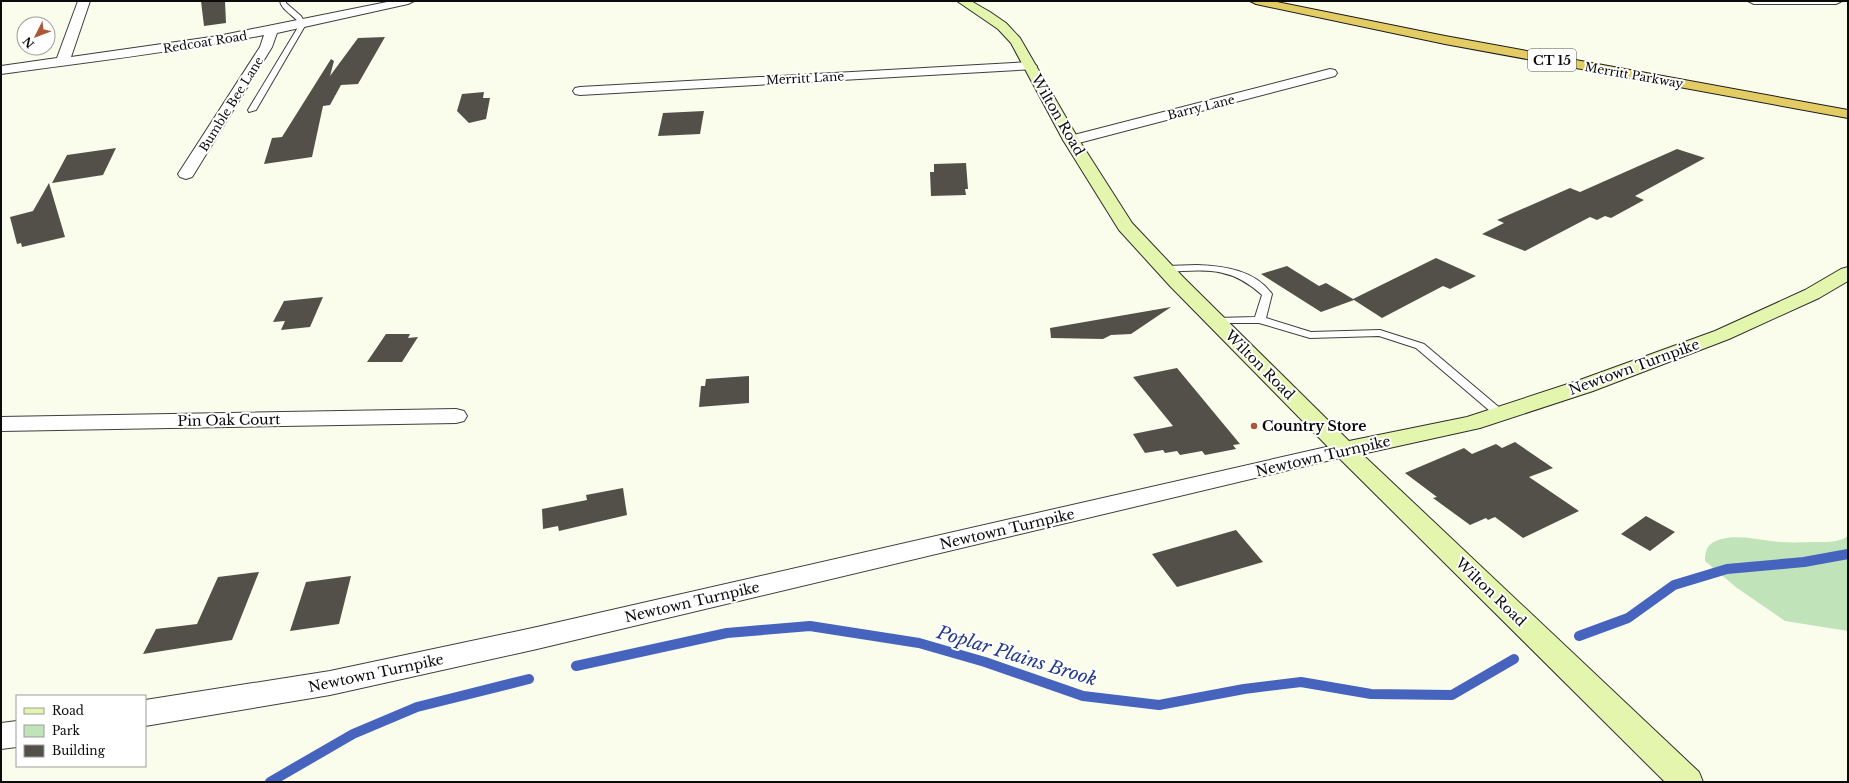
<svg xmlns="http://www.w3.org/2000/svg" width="1849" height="783" viewBox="0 0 1849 783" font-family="'Libre Baskerville',serif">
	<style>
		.green { fill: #c0e3ba }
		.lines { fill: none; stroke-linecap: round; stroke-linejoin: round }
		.stream { stroke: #4663bd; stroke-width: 10 }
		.building { fill: #535049 }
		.lane-casing { stroke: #3e3e3e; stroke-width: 2 }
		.street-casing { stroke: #3e3e3e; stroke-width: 2 }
		.secondary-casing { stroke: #2d2d2d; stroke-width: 2 }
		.highway-casing { stroke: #1c1c1c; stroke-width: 2 }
		.lane { fill: #fff; fill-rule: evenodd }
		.street { fill: #fff; fill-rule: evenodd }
		.secondary { fill: #e4f5ae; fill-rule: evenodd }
		.highway { fill: #e3cc64; fill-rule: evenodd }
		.poi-dot { fill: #ab5934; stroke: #fff; stroke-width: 1.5 }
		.labels { text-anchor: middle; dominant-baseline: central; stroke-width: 4; stroke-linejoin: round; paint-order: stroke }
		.far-street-label { font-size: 12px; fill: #0b0b0b; stroke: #fff }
		.shield { fill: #fff; stroke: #545454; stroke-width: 1 }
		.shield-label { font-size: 13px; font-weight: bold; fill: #0b0b0b }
		.street-label { font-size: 14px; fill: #0b0b0b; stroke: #fff }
		.poi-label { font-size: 14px; font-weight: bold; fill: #0b0b0b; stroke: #fff; text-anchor: start }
		.near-water-label { font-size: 18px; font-style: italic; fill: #24398e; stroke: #fff }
	</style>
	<rect width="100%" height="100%" fill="#fafdec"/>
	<path class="green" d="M1848,536V631L1785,621L1737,588L1705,561C1705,554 1706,547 1712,543C1732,531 1760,541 1782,542C1794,543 1806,542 1819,542C1829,542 1840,542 1848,536Z"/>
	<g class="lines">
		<path class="stream" d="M1579,636L1628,618L1674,585L1727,569L1804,562L1848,554
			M576,666L727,633L810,626L919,643L985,662L1083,696L1159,705L1244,689L1301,682L1371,694L1452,695L1514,659
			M270,782L353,734L417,707L529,679"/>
	</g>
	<path class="building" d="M201,1H225L226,23L204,26Z
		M385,37L358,84L341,85L330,105L323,106L312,157L264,164L272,138L282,137L331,59L334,61L330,76L358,38Z
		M484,92L483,98H490L486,119L469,123L457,111L462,94Z
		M704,111L700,134L658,136L663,113Z
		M116,148L103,175L52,183L67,155Z
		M1677,149L1705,158L1635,196L1644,200L1611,218L1605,216L1597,220L1590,217L1525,251L1482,234L1504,223L1497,220L1570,188L1580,192Z
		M966,163L968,189H965L966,195L931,196L930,172H934V164Z
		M49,183L65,237L22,247L21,243L17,244L10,217L33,211Z
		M1436,258L1476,276L1450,289L1443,286L1382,318L1354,300L1321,312L1261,274L1287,266L1319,286L1326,283L1353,299Z
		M323,297L310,327L281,330L285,321L273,322L284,301Z
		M1171,307L1131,334L1111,335L1103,339L1051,338L1050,328Z
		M386,334H410L408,338L418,337L402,362H367Z
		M1177,368L1240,444L1233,445L1236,449L1205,455L1202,451L1180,455L1177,451L1165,453L1163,450L1145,453L1133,434L1173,426L1133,377Z
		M749,376V403L699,407L701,386H705L706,379Z
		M1515,442L1553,468L1529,477L1579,511L1523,538L1495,517L1488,520L1486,518L1470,525L1433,498L1437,497L1405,473L1464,448L1472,454L1496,444L1502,448Z
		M623,488L627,515L559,531L558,526L543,529L542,509L587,500L586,495Z
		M1646,516L1675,532L1650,551L1621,534Z
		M1236,530L1263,562L1177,587L1152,554Z
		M259,572L232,640L143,654L156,629L197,624L218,577Z
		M351,576L339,624L290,631L306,582Z"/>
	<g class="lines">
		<defs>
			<path id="lane" d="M280,1H286V3L301,16L306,24L256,110L249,112L248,110L300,24C295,16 281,10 280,1Z
				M1197,265C1224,266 1255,270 1272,294L1266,318L1311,332L1380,330L1424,344L1507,414L1501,418L1497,417L1416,348L1379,336L1310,338L1259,323H1212L1211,321L1216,318L1255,317L1262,295C1230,266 1206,270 1166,272L1161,269L1166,266Z"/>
			<path id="street" d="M78,1H90L71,57L218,36L392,1H414L408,4L277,33L272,47L194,174L192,177L186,179L180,177L178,174L260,47L264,35C176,52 88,62 1,74V66L57,58Z
				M1748,1H1842L1836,4H1754Z
				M1030,62L1037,66L1035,69L580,95L575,94L573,91L575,88L580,87Z
				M1330,69L1335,70L1337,73L1335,76L1071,145L1066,143L1063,140L1066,137Z
				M456,409L464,411L467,416L464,421L456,423L1,431V417Z
				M1344,443L1352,445L1356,450L1352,455L537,649L330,695L145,726V700L330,671L537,627Z
				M17,721V747L1,749V723Z"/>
			<path id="secondary" d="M957,1H971L990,12L1006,23L1020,38L1079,140L1132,223L1184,278L1349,441L1467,417L1577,381L1715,331L1805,290L1841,269L1848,267V281L1819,298L1729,339L1593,391L1480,428L1362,454L1699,772L1703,782H1665L1336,455L1170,286L1119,230L1063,140L1011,43L998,29Z"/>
			<path id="highway" d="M1250,1H1272L1445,36L1848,110V118L1445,44L1256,4Z"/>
		</defs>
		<use href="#lane" class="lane-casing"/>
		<use href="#street" class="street-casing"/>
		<use href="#secondary" class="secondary-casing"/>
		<use href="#highway" class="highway-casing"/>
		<use href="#lane" class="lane"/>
		<use href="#street" class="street"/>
		<use href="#secondary" class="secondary"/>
		<use href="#highway" class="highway"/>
	</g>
	<circle class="poi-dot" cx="1254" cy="426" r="4"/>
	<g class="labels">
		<g class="far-street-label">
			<text transform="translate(205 42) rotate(-9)">Redcoat Road</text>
			<text transform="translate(1634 75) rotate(10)">Merritt Parkway</text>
			<text transform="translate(805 78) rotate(-3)">Merritt Lane</text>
			<text transform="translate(231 104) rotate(-58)">Bumble Bee Lane</text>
			<text transform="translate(1201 107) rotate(-14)">Barry Lane</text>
		</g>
		<rect class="shield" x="1528" y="49" width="48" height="22" rx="3"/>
		<g class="shield-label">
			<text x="1552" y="60">CT 15</text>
		</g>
		<g class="street-label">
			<text transform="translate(1058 115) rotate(60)">Wilton Road</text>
			<text transform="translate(1260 365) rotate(45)">Wilton Road</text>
			<text transform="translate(1634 367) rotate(-20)">Newtown Turnpike</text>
			<text transform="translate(229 420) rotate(-1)">Pin Oak Court</text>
			<text transform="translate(1323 456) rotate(-13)">Newtown Turnpike</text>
			<text transform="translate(1007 529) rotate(-13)">Newtown Turnpike</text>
			<text transform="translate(1491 592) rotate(44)">Wilton Road</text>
			<text transform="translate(692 602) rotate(-13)">Newtown Turnpike</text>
			<text transform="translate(376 673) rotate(-12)">Newtown Turnpike</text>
		</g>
		<g class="poi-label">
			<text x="1262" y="426">Country Store</text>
		</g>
		<g class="near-water-label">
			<text transform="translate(1017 656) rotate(17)">Poplar Plains Brook</text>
		</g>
	</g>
	<rect width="1849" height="783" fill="none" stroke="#0b0b0b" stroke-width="4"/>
	<rect x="16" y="695" width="130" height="72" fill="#ffffff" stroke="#9d9d9d"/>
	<rect x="24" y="708" width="20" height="6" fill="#e4f5ae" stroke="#9d9d9d"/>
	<text x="52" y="715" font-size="12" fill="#0b0b0b">Road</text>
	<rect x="24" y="725" width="20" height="12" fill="#c0e3ba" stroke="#9d9d9d"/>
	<text x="52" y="735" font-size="12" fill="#0b0b0b">Park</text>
	<rect x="24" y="745" width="20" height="12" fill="#535049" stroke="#9d9d9d"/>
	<text x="52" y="755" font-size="12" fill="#0b0b0b">Building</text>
	<g transform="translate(36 36) rotate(228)"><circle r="19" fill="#ffffff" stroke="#9d9d9d"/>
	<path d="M0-3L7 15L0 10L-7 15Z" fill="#ab5934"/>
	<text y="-6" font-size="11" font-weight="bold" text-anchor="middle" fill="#0b0b0b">N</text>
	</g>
</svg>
